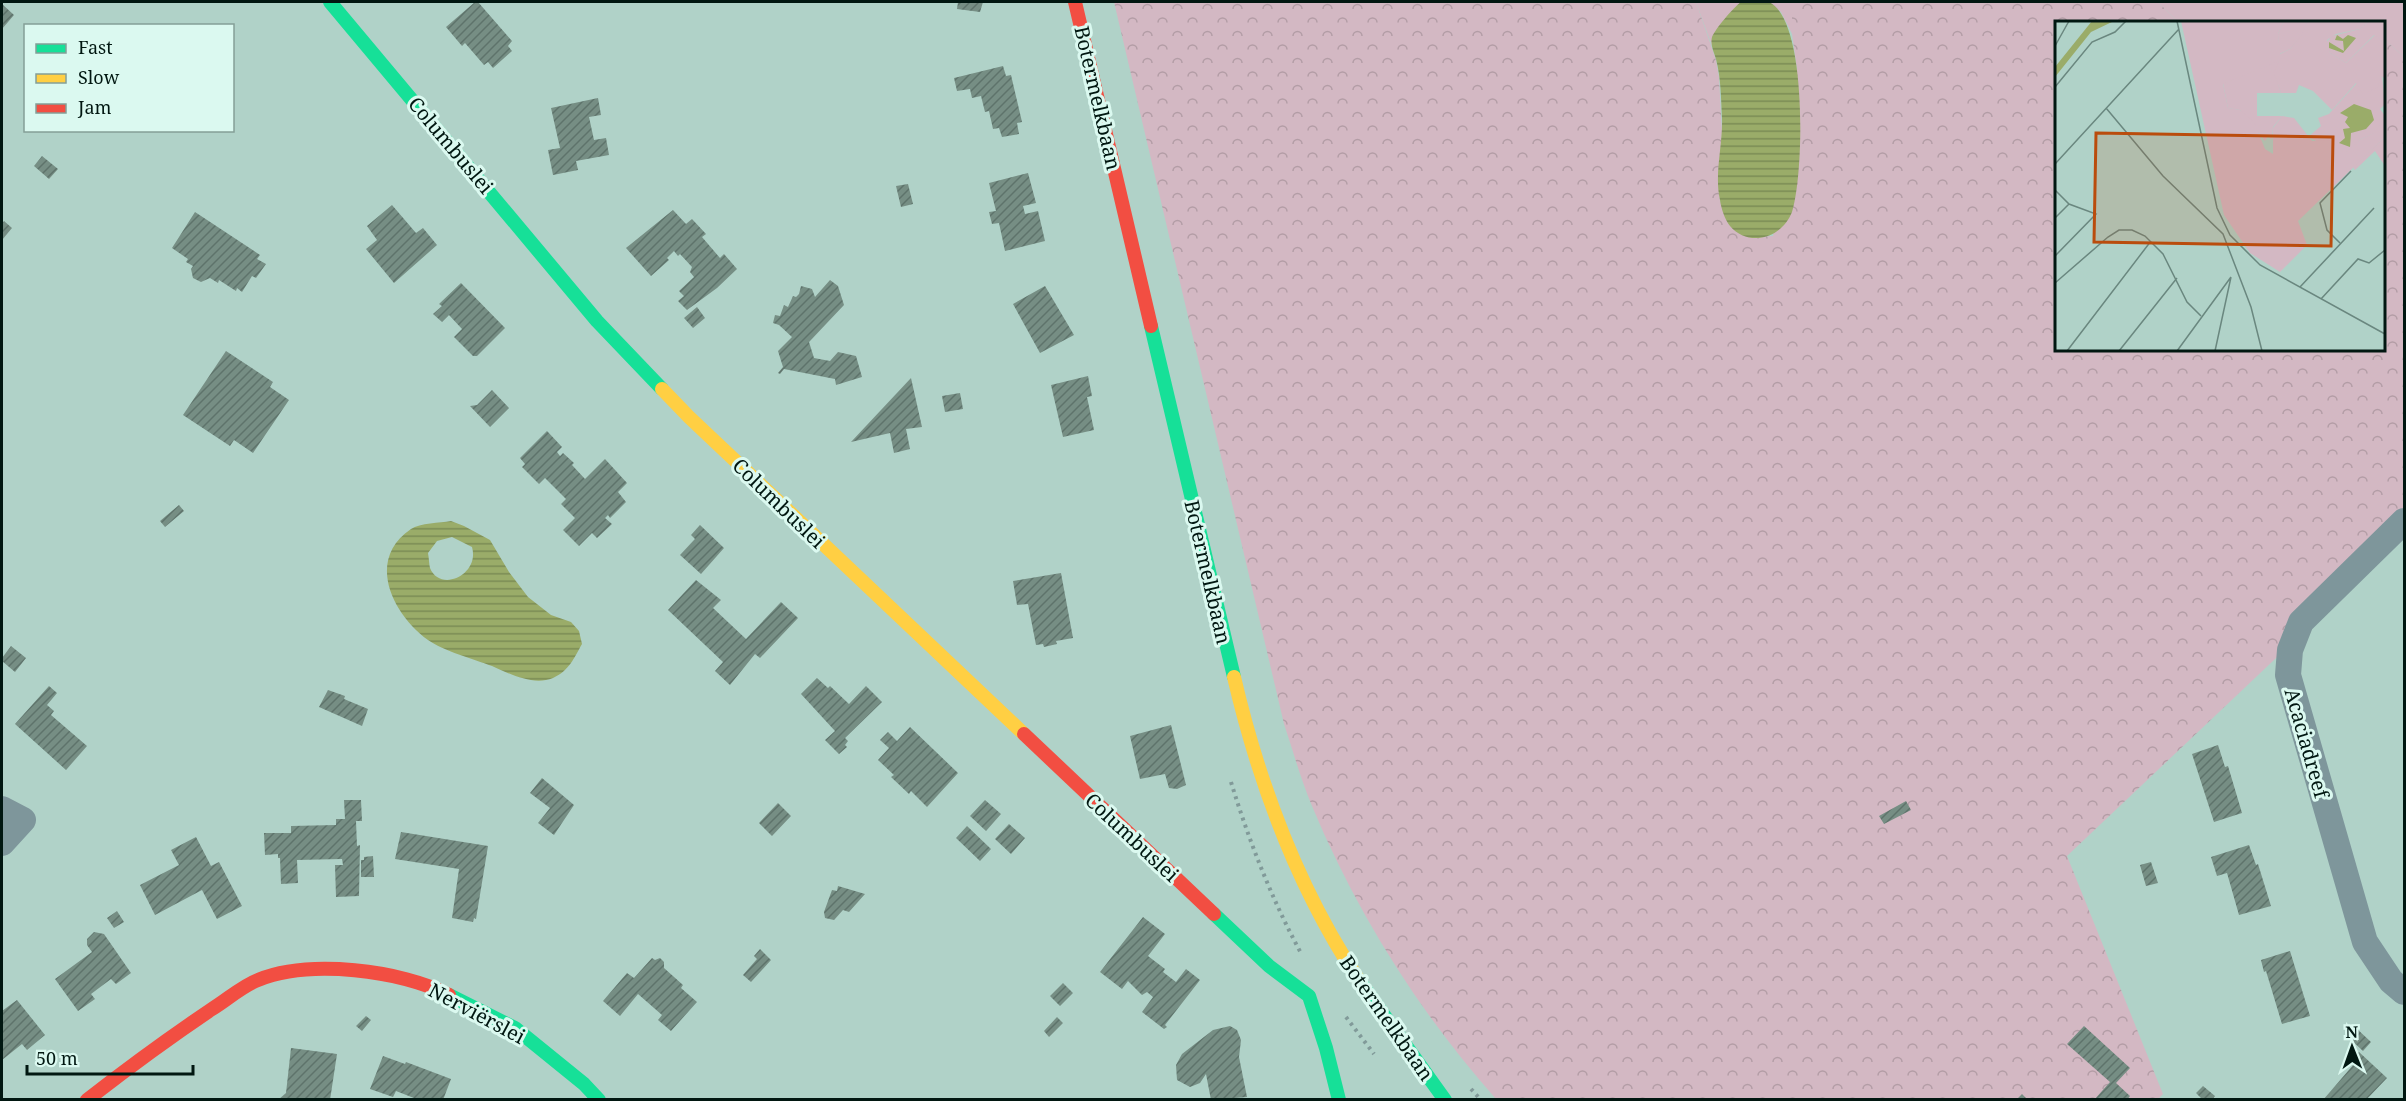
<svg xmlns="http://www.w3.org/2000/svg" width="2406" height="1101" viewBox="0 0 2406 1101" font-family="'Noto Serif',serif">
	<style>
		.green { fill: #d3b8c3 }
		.forest { fill: url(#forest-crowns) }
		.water { fill: url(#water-rules); fill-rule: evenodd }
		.building { fill: url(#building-hatch) }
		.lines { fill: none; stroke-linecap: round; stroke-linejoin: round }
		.path { stroke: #819a99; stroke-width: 4; stroke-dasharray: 3 4.5; stroke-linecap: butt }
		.street { stroke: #7e969b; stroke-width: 26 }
		.fast { stroke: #16e098; stroke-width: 14 }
		.slow { stroke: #ffcf43; stroke-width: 14 }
		.jam { stroke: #f24e42; stroke-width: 14 }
		.labels { text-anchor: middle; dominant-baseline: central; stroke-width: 6; stroke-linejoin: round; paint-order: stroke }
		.street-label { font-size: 20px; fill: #011711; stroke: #dbf9f0 }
		.inset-road { fill: none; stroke: #6a877f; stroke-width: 1.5 }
		.view { fill: #ba4c0d; fill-opacity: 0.15; stroke: #ba4c0d; stroke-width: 3 }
		.inset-edge { fill: none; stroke: #011711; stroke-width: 3 }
	</style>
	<defs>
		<pattern id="forest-crowns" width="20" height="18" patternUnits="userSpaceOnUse" patternTransform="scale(1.5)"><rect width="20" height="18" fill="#d3b8c3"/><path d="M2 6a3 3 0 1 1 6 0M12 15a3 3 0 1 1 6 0" fill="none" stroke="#b39da6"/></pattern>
		<pattern id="water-rules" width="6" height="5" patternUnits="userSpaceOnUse" patternTransform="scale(1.5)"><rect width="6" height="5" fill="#9aac69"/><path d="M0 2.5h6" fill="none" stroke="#7b8b55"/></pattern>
		<pattern id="building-hatch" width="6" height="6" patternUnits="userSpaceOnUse" patternTransform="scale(1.5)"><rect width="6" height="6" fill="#768e84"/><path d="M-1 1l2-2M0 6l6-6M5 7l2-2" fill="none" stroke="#5e736b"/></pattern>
	</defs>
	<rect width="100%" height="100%" fill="#b0d2c8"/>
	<path class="green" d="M1696,2H1741L1713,37L1712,46Z
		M1769,2H1792V34L1781,12Z
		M2158,2H2404V57L2384,39V22H2178Z"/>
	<path class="forest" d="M1114,2H1696L1716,60L1719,77L1722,132L1719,182L1720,201L1750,237L1773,236L1797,69L1792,34V2H2158L2178,22H2056V350H2384V39L2404,57V537L2067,856L2163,1094L2158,1099H1496C1419,1012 1357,914 1312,806C1301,780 1293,751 1284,724Z"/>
	<path class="water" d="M1741,2H1769C1808,20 1804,175 1792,212C1782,238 1749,248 1730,226C1725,220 1721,208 1720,200C1714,174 1723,145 1722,118C1721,99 1721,78 1716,59C1714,52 1710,45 1712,37C1716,28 1733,8 1741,2Z
		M451,521L464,526L490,540L509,572L528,597L551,615L571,622L579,631L582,644C574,658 569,671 553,678C533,686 510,674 492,666C473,659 444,651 428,640C393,615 365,560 411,529C420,523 440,523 451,521ZM452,537L472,547C480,575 440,593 430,568C429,564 429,558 428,553L437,541Z"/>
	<path class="building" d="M475,2H478L512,41L508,46L512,51L493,68L488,62L484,65L465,43L462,46L446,27Z
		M958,2H983L980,12L957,9Z
		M2,4L14,15L2,29Z
		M1003,66L1006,76L1011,75L1022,122L1017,123L1019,134L1002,137L999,128L993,129L989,111L985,112L981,96L972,98L970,89L957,91L954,78Z
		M598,98L601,115L589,117L594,140L606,138L609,155L576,161L578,170L553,175L548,150L560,148L551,108Z
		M42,156L58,169L49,179L34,166Z
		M1028,173L1036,203L1023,206L1025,214L1038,211L1045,241L1005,251L999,223L992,224L989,212L996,211L989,183Z
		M908,184L913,204L901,207L896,186Z
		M392,205L416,233L423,228L437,245L394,283L366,249L377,240L367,226Z
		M673,210L686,224L692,219L706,234L702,237L720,258L724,254L737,269L717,288L687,310L678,301L684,296L679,291L694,277L690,272L692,267L680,254L678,256L674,251L667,258L669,260L651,276L626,248Z
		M195,212L260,255L257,259L266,264L256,278L252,276L242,292L237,288L236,291L219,280L218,283L210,278L201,282L193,278L191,269L193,266L186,262L188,259L172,248Z
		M4,221L12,228L2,240V224Z
		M830,280L838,286L844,305L809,342L814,358L830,361L838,352L856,356L862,377L836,385L835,379L784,369L780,374L778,373L783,367L778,351L792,337L779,325L773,323L775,315L780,316L784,305L788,307L793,296L796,297L799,294L801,286L812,289L815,297Z
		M461,283L505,328L477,356H473L454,337L462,329L449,315L442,322L433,314L442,306L439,304Z
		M1045,286L1074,335L1040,353L1013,304Z
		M697,307L705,318L693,328L684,318Z
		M226,351L273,382L270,387L289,400L253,453L234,440L230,446L183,415Z
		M1088,376L1092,396L1087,397L1094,430L1063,437L1051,385Z
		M911,378L922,427L906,429L910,449L894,453L890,433L851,442Z
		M492,390L509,408L490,427L470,406L477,405Z
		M960,393L963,409L945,412L942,396Z
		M547,431L562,447L557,452L560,456L563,453L574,463L572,465L585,479L605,459L627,483L618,492L626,502L610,518L608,515L605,518L612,524L597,538L592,533L579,546L563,530L575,518L561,504L566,499L545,478L539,484L522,467L525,464L520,458Z
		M179,505L184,511L165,527L160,521Z
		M700,525L724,548L701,574L680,555L695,539L691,535Z
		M1061,573L1073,638L1056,641L1057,644L1044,647L1043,644L1036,645L1028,604L1017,605L1013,581Z
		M696,580L721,600L713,608L746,639L781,602L798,618L760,658L755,654L730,685L715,671L723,662L668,610Z
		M11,646L26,658L15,672L2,661V658Z
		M817,678L828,688L830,686L849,704L866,686L882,702L845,738L848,741L845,745L847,747L839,754L825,740L835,731L801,694Z
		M49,686L57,693L47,705L54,711L51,715L87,746L66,770L15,724Z
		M328,690L345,696L344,699L368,709L362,726L319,707Z
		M1171,725L1186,785L1177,789L1169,788L1165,774L1140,779L1130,736Z
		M910,727L958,773L927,807L911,791L909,794L891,777L894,775L878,760L889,748L880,740L888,732L897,741Z
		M2218,745L2225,767L2228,766L2242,813L2214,822L2192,754Z
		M542,778L574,805L554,835L538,823L550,808L530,793Z
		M344,800H361L362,821H356L357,846L360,845L359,896L336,897L335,865H343L342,859L297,860L298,883L281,884L280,858H278V854L265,855L264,833H291V826L336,825V819H345Z
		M985,800L1001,814L986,831L970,816Z
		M1906,801L1911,810L1884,824L1879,816Z
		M778,803L791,816L772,836L759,823Z
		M1009,824L1025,838L1011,854L995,839Z
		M967,826L991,849L980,861L956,838Z
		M401,832L488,846L476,919L474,918L473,922L452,918L459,869L395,859Z
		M196,837L211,866L219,862L242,906L217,919L202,890L155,915L140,885L179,865L171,850Z
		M2249,845L2256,865L2258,864L2271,906L2239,915L2227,873L2217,876L2211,857Z
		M373,856L374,877H361V860H364V857Z
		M2151,862L2158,883L2146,886L2140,865Z
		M838,886L865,894L849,912L843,910L834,920L825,918L824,912L832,890L837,891Z
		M117,911L124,922L114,928L107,918Z
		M1143,917L1165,934L1148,956L1165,969L1163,972L1176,982L1186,969L1200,980L1165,1025L1167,1027L1164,1029L1142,1012L1153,997L1147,992L1142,995L1128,981L1122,989L1100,972Z
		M94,932L104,934L131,973L116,984L111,979L91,994L95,999L78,1011L55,979L92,952L87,945V939Z
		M760,949L771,960L751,982L743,975L757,959L754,956Z
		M2290,951L2310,1016L2282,1024L2266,971L2264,972L2261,960Z
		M652,958L655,960L660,958L664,962V968L683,985L681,988L697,1002L671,1031L658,1020L662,1015L638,994L620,1016L603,1001L627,973L634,978Z
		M1063,983L1073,993L1060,1006L1050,996Z
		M17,1000L45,1035L27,1050L22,1044L2,1060V1011Z
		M366,1016L371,1020L362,1031L356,1026Z
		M1057,1017L1063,1023L1049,1037L1044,1031Z
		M1230,1026L1237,1030L1241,1040L1239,1057L1247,1097L1211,1100L1206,1074L1200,1083L1190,1087L1177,1080L1176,1065L1182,1054L1213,1030Z
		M2084,1026L2130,1068L2116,1083L2130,1096L2127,1100H2094L2110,1082L2067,1044Z
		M2356,1028L2371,1042L2363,1051L2348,1037Z
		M291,1048L337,1054L330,1100H278L286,1093Z
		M2359,1052L2387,1078L2366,1100H2323L2354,1064L2351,1061Z
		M383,1056L405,1064L406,1062L451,1079L443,1100H419L396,1091L393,1097L370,1089Z
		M2203,1086L2215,1096L2212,1100H2203L2196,1093Z
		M2022,1094L2028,1100H2016Z"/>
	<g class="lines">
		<path class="path" d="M1231,782C1249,841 1272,900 1302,955
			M1346,1017L1374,1054
			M1471,1089L1481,1100"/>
		<path class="street" d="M2404,521L2301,622L2290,650L2288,675L2365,942L2391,981L2404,992
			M2,809L23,820L2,843"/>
		<path class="fast" d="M330,2L597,321L662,389
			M1151,326L1234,677
			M1214,914L1269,966L1309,996L1326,1048L1339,1100
			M1358,979L1445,1100
			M449,995L515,1028L584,1084L599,1100"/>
		<path class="slow" d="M662,389L689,417L1024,734
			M1234,677C1259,784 1297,887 1358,979"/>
		<path class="jam" d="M1075,2L1151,326
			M1024,734L1214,914
			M87,1100C128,1068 169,1038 212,1009C227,1000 242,986 258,980C309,959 401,970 449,995"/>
	</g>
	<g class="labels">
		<g class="street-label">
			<text transform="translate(1098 98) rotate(77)">Botermelkbaan</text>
			<text transform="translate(451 145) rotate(50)">Columbuslei</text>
			<text transform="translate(779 503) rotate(44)">Columbuslei</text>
			<text transform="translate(1208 572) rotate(77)">Botermelkbaan</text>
			<text transform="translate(2307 743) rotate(74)">Acaciadreef</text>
			<text transform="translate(1132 837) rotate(43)">Columbuslei</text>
			<text transform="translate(477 1013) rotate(28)">Nerviërslei</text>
			<text transform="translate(1387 1018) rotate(55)">Botermelkbaan</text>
		</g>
	</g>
	<g transform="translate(2055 21)">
		<rect width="330" height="330" fill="#b0d2c8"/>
		<path d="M229,0H252L248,14L235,28L224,33L223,13ZM314,0H330V23L319,14L291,42L275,32L271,22L277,15L305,8ZM224,39L223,63L226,72H202V95H227L218,106L217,119L213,115L210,120L185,89L173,87L168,62ZM327,55L330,83L325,88L330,95L320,112L306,118L291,134L253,116L266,105L263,97L274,93L302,62L307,69ZM330,116V145L320,130L300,149L298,146Z" fill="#d3b8c3"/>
		<path d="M126,0H229L223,13L225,33L235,28L247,14L252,0H314L305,8L281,13L272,19L275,32L291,42L320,14L330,23V58L326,55L323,66L308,73L301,62L277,89L258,70L244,64L241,72H226L219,52L224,40L168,63L173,87L185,89L199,101L210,128L218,133V107L227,95L239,97L257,120L275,119L290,132L306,118L319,112L330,95V116L243,200L252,224L225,251L195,232L169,194Z" fill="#d3b8c3"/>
		<path d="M37,0H59L36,11L0,56V46ZM293,14L301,17L288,32L274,27V21L289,30L288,20L280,19L282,14L288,18ZM299,83L316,89L319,99L311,108L296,112L295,126L284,122L290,117L288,108L295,107L290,101L293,96L285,92Z" fill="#9aac69"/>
		<path class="inset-road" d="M122,0L162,187L175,214L205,244L330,313M0,25L14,0M0,66L37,21L60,11L71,0M51,87L108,155L168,213L196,286L207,330M0,143L124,8M0,169L14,183L41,193L0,235M0,197L14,183M285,222L272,209L265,182L296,150M0,262L53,216L64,209H77L90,215L108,233L132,281L146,295M245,266L319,187M266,278L303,238L314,242L330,229M12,330L96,220M64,330L122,257M122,330L176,256M160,330L176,256"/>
		<path class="view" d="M41,112L278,116L276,225L39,221Z"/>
		<rect width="330" height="330" class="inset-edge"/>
	</g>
	<rect width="2406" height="1101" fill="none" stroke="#011711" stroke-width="6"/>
	<rect x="24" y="24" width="210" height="108" fill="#dbf9f0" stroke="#849f97" stroke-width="1.5"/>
	<rect x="36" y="44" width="30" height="9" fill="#16e098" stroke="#849f97" stroke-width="1.5"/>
	<text x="78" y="54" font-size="18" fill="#011711">Fast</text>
	<rect x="36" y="74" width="30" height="9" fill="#ffcf43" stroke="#849f97" stroke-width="1.5"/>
	<text x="78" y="84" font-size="18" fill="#011711">Slow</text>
	<rect x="36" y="104" width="30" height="9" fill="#f24e42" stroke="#849f97" stroke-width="1.5"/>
	<text x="78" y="114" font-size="18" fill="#011711">Jam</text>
	<g transform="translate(2352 1047) rotate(359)" stroke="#dbf9f0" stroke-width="4.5" paint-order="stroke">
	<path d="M0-4.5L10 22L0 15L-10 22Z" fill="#011711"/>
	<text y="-9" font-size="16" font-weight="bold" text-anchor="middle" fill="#011711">N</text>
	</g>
	<path d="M27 1065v9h166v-9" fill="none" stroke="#011711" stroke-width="3"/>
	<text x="36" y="1065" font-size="18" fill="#011711" stroke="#dbf9f0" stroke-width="4.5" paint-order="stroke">50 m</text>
</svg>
